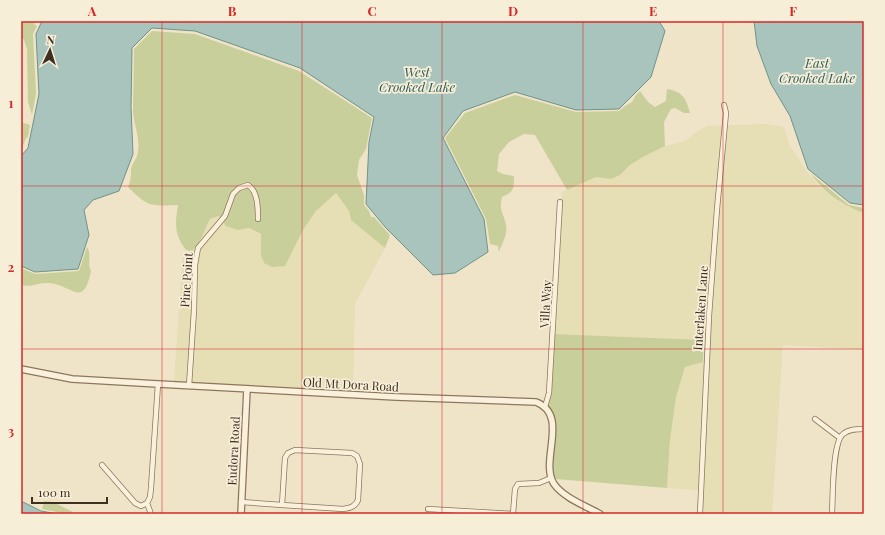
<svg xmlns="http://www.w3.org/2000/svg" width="885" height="535" viewBox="0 0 885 535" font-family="'Playfair Display',serif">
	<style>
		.farmland { fill: #e6deb5 }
		.green { fill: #c9cf9b }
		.water { fill: #a9c4bc; stroke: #6f938a }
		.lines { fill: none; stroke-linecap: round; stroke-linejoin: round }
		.minor-casing { stroke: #8d765c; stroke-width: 6 }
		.tertiary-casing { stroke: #8d765c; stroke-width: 8 }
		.minor { stroke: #faf1dc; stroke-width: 4.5 }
		.tertiary { stroke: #faf1dc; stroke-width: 5.5 }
		.grid { fill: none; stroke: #d62828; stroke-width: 1; stroke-opacity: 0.55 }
		.labels { text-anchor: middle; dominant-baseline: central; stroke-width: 3.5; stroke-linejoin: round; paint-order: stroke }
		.street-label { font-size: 12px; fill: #3d2e20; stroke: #f7eed8 }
		.water-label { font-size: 13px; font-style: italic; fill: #2f5d5a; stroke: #f7eed8 }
		.neatline { fill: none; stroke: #d62828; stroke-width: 1.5 }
		.grid-label { font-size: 13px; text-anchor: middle; font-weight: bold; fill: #d62828 }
	</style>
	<rect width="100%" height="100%" fill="#f0e4c8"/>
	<path class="farmland" d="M766,124L784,127L790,146L806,170L819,186L841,203L864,213V350L783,345L772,514H697L698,490L667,488L670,440L676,397L685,367L550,334L562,192L596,177L611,179L620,175L630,165L643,157L665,146L685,141L699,130L708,126Z
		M336,193L349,211L351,220L385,248L355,304L353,392L174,382L182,262L185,249L186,250L205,230L210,219L219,216L238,230L249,228L261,235L262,242L285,266L303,230L316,211Z"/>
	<path class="green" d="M21,21H33L35,25L37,26L33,34L36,94L32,115L28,102L27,49L24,40L21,36Z
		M152,31L195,34L299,71L372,118L366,149L359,160L357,175L364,195V205L369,211L371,217H374L390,235L385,248L351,220L349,211L336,193L316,211L303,230L285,266L272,267L264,263L261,255V234L249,228L238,230L226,226L219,216L210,219C204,231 201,242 192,251L186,250C174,235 175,223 178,205C150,206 148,207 128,187C131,180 131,175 131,169C132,163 138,158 138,151C140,138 134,125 133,112C133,91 134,70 134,49Z
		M667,89C683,92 686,98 690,113H684L675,108L671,109L664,122L665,146L643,157L630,165L620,175L611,179L596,177L567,190L535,135L524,134L509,142L499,154L497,171L503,174L514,176C514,189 514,192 502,197C499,212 503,211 506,225C508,234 502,244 499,252L498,246L490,244L486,219L445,138L465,113L515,95L576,112L619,111L625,106L632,102L636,95L640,91L648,102L655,107L666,101Z
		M21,122L30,125L28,137L26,138L21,151Z
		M810,173L849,205L864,208V213C841,205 824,192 810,173Z
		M87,247C92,254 87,263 91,271C83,310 72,284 48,283C38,282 31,288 21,285V268L35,274L79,271Z
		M550,334L703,340V362L685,367L676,397L670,440L667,488L555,479C547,456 564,427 548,406Z
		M44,501L53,502L77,514H66L42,509Z"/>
	<path class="water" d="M42,21H659L665,31L651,77L619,109L576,110L515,92L463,111L443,138L484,219L488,252L455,273L433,275L386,228L366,204L369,142L374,117L300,68L195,31L152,28L132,48L131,107L133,154L119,191L93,200L84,210L89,235L78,269L35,272L21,266V156L28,148L39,94L36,34Z
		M754,21H864V205L850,203L808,169L790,116L771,84L757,46Z
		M21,501L41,511L58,514H21Z"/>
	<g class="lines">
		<defs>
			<path id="minor" d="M189,386L194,310L195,265L198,248L225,216L233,194L239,188L248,185C258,191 258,209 258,219
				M545,407L549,393L560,202
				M815,419L840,438
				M295,450L352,453L357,456L360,464L358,500C355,507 350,508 343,509L282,505L285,458L288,453Z
				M102,465L135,503L141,506L147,503L150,497L151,488L158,384
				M241,502L282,505
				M147,503L151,514
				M428,509L513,514
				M513,514L515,489L518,484L539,483L551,478
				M700,514L709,316L717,209L726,113L724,105
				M832,514C833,498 832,443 843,434C849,429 857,429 864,429"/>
			<path id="tertiary" d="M21,369L72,379L158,384L396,397L536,402C570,415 539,461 554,484C564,498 586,506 600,514
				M241,514L247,389"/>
		</defs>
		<use href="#minor" class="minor-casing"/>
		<use href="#tertiary" class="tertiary-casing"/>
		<use href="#minor" class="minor"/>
		<use href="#tertiary" class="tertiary"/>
	</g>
	<path class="grid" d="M162,21V514M302,21V514M442,21V514M583,21V514M723,21V514M21,186H864M21,349H864"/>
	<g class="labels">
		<g class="street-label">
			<text transform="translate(186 280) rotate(-86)">Pine Point</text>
			<text transform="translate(545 304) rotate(-87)">Villa Way</text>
			<text transform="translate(700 308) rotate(-86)">Interlaken Lane</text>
			<text transform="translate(351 384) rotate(3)">Old Mt Dora Road</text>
			<text transform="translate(233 451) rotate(-87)">Eudora Road</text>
		</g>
		<g class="water-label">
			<text x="817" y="62">East<tspan x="817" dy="15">Crooked Lake</tspan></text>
			<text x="417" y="71">West<tspan x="417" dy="15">Crooked Lake</tspan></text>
		</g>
	</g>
	<rect width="885" height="535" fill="none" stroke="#f7eed8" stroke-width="44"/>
	<g transform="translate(50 50) rotate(4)" stroke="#f7eed8" stroke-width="3" paint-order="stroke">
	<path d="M0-3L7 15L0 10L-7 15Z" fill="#3d2e20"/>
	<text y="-6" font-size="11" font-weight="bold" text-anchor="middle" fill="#3d2e20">N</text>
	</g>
	<path d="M32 497v6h75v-6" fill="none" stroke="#3d2e20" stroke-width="2"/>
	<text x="38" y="497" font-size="12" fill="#3d2e20" stroke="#f7eed8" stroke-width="3" paint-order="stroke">100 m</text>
	<rect x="22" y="22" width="841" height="491" class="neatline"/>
	<g class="grid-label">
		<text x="92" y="16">A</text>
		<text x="232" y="16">B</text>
		<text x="372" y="16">C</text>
		<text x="513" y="16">D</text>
		<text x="653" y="16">E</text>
		<text x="793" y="16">F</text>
		<text x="11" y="108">1</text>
		<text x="11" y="272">2</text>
		<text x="11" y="436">3</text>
	</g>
</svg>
